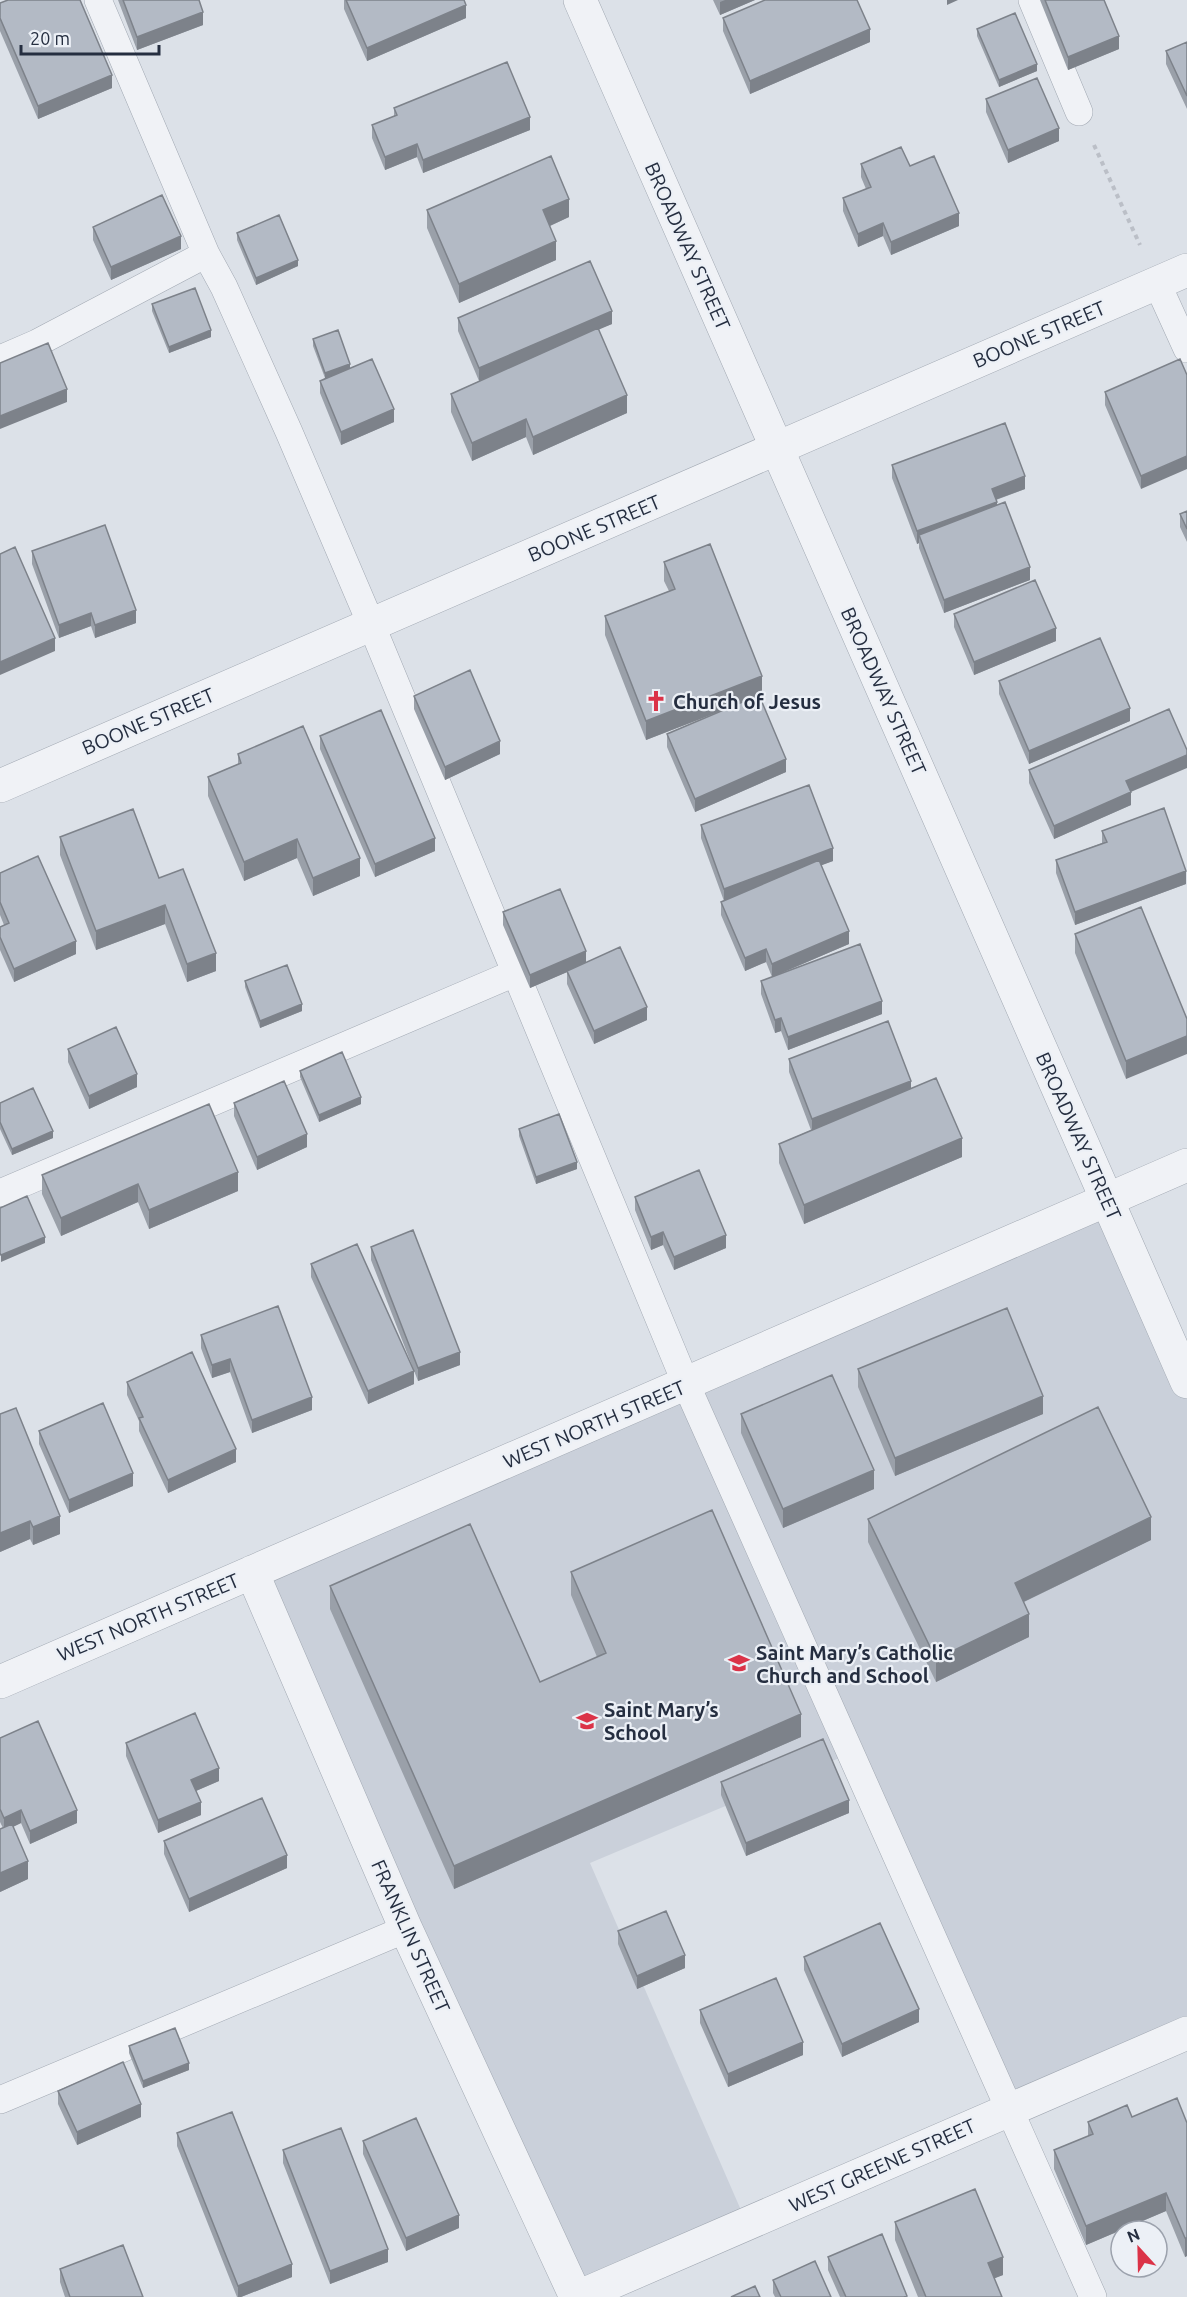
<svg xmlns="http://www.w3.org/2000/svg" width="1187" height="2297" viewBox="0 0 1187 2297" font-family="Ubuntu,sans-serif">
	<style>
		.built { fill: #cad0da }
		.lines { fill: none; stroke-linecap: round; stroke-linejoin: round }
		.service-casing { stroke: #a1a8b2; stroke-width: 28 }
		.minor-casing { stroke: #a1a8b2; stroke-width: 34 }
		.tertiary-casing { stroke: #a1a8b2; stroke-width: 34 }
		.path { stroke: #bbbfc7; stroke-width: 4; stroke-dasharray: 4.5 4.5; stroke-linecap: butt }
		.service { stroke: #f0f2f6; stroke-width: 27 }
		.minor { stroke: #f0f2f6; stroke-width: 33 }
		.tertiary { stroke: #f0f2f6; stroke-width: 33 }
		.wall { fill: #9aa0a9 }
		.shaded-wall { fill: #7d828a }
		.building { fill: #b3bac5; stroke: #7d828a; stroke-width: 1.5 }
		.labels { text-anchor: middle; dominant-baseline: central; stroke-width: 4.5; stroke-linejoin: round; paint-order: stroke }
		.street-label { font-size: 20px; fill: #252e40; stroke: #ecf0f6 }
		.poi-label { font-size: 20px; font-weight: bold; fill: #252e40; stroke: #ecf0f6; text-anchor: start }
	</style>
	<rect width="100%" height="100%" fill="#dce1e8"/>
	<path class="built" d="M1107,1200L1187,1382V2033L1010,2109L849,1754L590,1863L747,2224L578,2297L252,1572Z"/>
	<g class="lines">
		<defs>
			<path id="service" d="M1032,0L1079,112
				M206,254L224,287L289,432L371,624L686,1384L1093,2297
				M1157,283L1187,349
				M0,359L37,343L206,254L98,0
				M0,1193L515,973
				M0,2100L406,1929"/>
			<path id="minor" d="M0,786L1187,270
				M252,1572L406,1929L576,2297
				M0,1682L1187,1165
				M578,2297L1187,2033"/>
			<path id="tertiary" d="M580,0L1187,1382"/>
		</defs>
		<use href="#service" class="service-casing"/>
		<use href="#minor" class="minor-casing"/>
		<use href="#tertiary" class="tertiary-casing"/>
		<path class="path" d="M1094,145L1140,245"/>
		<use href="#service" class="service"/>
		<use href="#minor" class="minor"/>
		<use href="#tertiary" class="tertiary"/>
	</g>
	<path class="wall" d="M118,0H199L203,25L137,50Z
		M344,0H464L466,18L367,61L344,9Z
		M713,0H755L720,15Z
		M1040,0H1104L1119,49L1068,70Z
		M0,3L112,88L38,119L0,31Z
		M723,18L870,42L750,94L723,31Z
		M977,29L1037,71L999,87L977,36Z
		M1187,42V109L1166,64V51Z
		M986,99L1059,141L1008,163L986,112Z
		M394,108L530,130L423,173L417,157L385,170L372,138V125L394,116Z
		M861,164L910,166L959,226L891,255L883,236L858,247L843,211V198L866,189L861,177Z
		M427,210L569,217L550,226L556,260L459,303L427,228Z
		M93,227L181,249L111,280L93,240Z
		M237,233L298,266L256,285L237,240Z
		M152,304L211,337L169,353L152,311Z
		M458,318L612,324L598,329L627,413L533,455L526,437L472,461L451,412V394L479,381L458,331Z
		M313,339L350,368L394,422L341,445L320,393V381L325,378L313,346Z
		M1180,359L1141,489L1105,405V392Z
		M892,465L1025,489L996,500L997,505L1030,580L944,613L919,548V543L917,544L892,478Z
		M1187,511V542L1180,527V514Z
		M32,551L136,623L95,638L91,626L59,638L32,564Z
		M664,562L762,695L759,696L786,772L695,812L667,747V734L744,702L646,740L605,635V616L669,591L664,581Z
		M954,614L1056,641L974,675L954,627Z
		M999,681L1130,721L1029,764L999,694Z
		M414,696L500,754L445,780L414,709Z
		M320,736L435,851L375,877L320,749Z
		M238,754L360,876L313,896L297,858L244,881L208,796V777L238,764Z
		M1029,770L1131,792V805L1054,839L1029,783Z
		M701,825L833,861L821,865L849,944L777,975L882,1014L788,1050L781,1031L775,1033L761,994V981L772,977L766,962L745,971L721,915V902L724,901L701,838Z
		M1102,831L1186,884L1075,925L1056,873V860L1102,843Z
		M60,837L159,878L216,971L187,982L165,924L96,950L60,855Z
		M0,873L76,954L14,982L0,950V927L4,925L0,915Z
		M1141,907L1126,1079L1075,953V934Z
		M503,912L586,962L647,1020L594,1044L567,984V972L530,988L503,925Z
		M245,981L302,1011L260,1028L245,987Z
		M68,1049L137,1087L89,1109L68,1062Z
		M789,1059L911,1088L962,1157L804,1224L779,1163V1144L811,1130L789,1072Z
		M300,1071L361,1104L319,1122L300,1077Z
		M0,1103L53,1138L12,1155L0,1129Z
		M234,1103L307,1147L257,1170L234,1116Z
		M519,1129L577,1169L536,1184L519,1136Z
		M42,1175L238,1191L149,1229L138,1202L61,1236L42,1194Z
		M635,1197L726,1248L674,1270L663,1245L651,1250L635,1210Z
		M371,1247L460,1365L418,1381L371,1260Z
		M311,1264L414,1384L368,1404L311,1277Z
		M201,1335L312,1410L252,1433L230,1372L212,1378L201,1348Z
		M858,1369L1043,1414L895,1476L858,1387Z
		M127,1382L236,1462L168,1493L139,1431V1421L127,1395Z
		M0,1414L60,1534L33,1545L30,1539L0,1552Z
		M741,1414L874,1489L783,1528L741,1433Z
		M39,1431L133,1486L69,1513L39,1444Z
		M868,1519L1151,1540L1024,1602L1029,1637L936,1682L868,1542Z
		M571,1572L801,1737L454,1889L330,1609V1586L540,1682L597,1657L571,1595Z
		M0,1738L77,1823L30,1844L21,1823L13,1827L28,1879L0,1892V1829L3,1828L0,1822Z
		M126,1743L219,1781L196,1791L201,1815L158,1833L126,1756Z
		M721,1782L849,1813L746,1856L721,1795Z
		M164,1841L287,1868L189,1912L164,1854Z
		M618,1931L685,1968L637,1989L618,1944Z
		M804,1957L919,2022L842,2057L804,1970Z
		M700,2010L803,2055L728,2087L700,2023Z
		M129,2046L189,2070L143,2088L129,2053Z
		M58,2091L141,2117L77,2145L58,2104Z
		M1132,2117L1187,2123V2256L1185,2257L1166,2211L1086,2245L1054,2169V2150L1088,2136V2122Z
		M177,2133L292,2277L241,2297H237L177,2146Z
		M363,2141L459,2228L406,2251L363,2154Z
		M283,2150L388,2262L330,2284L283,2163Z
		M895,2222L1003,2275L994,2278L1002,2297H918L895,2240Z
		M828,2257L907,2297H840L828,2270Z
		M60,2269L143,2297H65L60,2282Z
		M773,2280L831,2297H775L773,2293Z"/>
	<path class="shaded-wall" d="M725,0H755L720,15V2Z
		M947,0H958L947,5Z
		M466,5V18L367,61V48Z
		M203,12V25L137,50V37Z
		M870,29V42L750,94V81Z
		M1119,36V49L1068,70V57Z
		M1037,64V71L999,87V80Z
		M112,75V88L38,119V106Z
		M530,117V130L423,173V160Z
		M1059,128V141L1008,163V150Z
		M417,144V157L385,170V157Z
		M569,199V217L543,229V210Z
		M959,213V226L891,255V242Z
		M883,223V236L858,247V234Z
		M181,236V249L111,280V267Z
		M556,241V260L459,303V284Z
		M298,260V266L256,285V278Z
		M612,311V324L479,381V368Z
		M211,330V337L169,353V347Z
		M350,364V370L325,380V373Z
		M67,389V402L0,429V416Z
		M627,395V413L533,455V437Z
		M394,409V422L341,445V432Z
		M526,419V437L472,461V443Z
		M1187,456V469L1141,489V476Z
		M1025,476V489L992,501V489Z
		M997,502V515L919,535V543L917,544V531Z
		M1030,567V580L944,613V600Z
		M136,610V623L95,638V625Z
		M91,613V626L59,638V625Z
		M1056,628V641L974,675V662Z
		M55,638V651L0,675V662Z
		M762,676V695L646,740V721Z
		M1130,708V721L1029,764V751Z
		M500,741V754L445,780V767Z
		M1187,755V768L1126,794V781Z
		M786,759V772L695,812V799Z
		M1131,792V805L1054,839V826Z
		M435,838V851L375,877V864Z
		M297,839V858L244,881V862Z
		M833,848V861L724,902V889Z
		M360,858V876L313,896V878Z
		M1186,871V884L1075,925V912Z
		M165,905V924L96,950V931Z
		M849,931V944L772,977V964Z
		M76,941V954L14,982V969Z
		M766,949V962L745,971V958Z
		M586,951V964L530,988V975Z
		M216,953V971L187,982V964Z
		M882,1001V1014L788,1050V1037Z
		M302,1004V1011L260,1028V1021Z
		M647,1007V1020L594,1044V1031Z
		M781,1018V1031L775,1033V1020Z
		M1187,1036V1054L1126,1079V1061Z
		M137,1074V1087L89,1109V1096Z
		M911,1081V1094L812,1132V1119Z
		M361,1097V1104L319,1122V1115Z
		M53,1131V1138L12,1155V1149Z
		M307,1134V1147L257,1170V1157Z
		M962,1138V1157L804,1224V1205Z
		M577,1162V1169L536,1184V1177Z
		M238,1172V1191L149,1229V1210Z
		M138,1184V1202L61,1236V1218Z
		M663,1232V1245L651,1250V1237Z
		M726,1235V1248L674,1270V1257Z
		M45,1237V1243L1,1262V1255Z
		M460,1352V1365L418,1381V1368Z
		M230,1359V1372L212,1378V1365Z
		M414,1371V1384L368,1404V1391Z
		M1043,1396V1414L895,1476V1458Z
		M312,1397V1410L252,1433V1420Z
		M236,1449V1462L168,1493V1480Z
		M874,1470V1489L783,1528V1509Z
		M133,1473V1486L69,1513V1500Z
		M60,1516V1534L33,1545V1527Z
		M1151,1517V1540L1015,1606V1583Z
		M30,1521V1539L0,1552V1533Z
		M1029,1614V1637L936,1682V1659Z
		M801,1714V1737L454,1889V1866Z
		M219,1768V1781L191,1793V1780Z
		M849,1800V1813L746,1856V1843Z
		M201,1802V1815L158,1833V1820Z
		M21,1810V1823L4,1831V1818Z
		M77,1810V1823L30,1844V1831Z
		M287,1855V1868L189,1912V1899Z
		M28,1861V1879L0,1892V1873Z
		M685,1955V1968L637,1989V1976Z
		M919,2009V2022L842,2057V2044Z
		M803,2042V2055L728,2087V2074Z
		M189,2063V2070L143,2088V2081Z
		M141,2104V2117L77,2145V2132Z
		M1166,2193V2211L1086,2245V2226Z
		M459,2215V2228L406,2251V2238Z
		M1185,2238H1187V2256L1185,2257Z
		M388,2249V2262L330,2284V2271Z
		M1003,2257V2275L988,2281V2263Z
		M292,2264V2277L241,2297H238V2286Z"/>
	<path class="building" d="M8,0H80L112,75L38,106L0,18V3Z
		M123,0H199L203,12L137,37Z
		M346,0H464L466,5L367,48Z
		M765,0H857L870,29L750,81L723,18Z
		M1045,0H1104L1119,36L1068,57Z
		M1015,13L1037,64L999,80L977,29Z
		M1187,42V96L1166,51Z
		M507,62L530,117L423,160L417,144L385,157L372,125L397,115L394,108Z
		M1037,78L1059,128L1008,150L986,99Z
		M901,147L910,166L934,156L959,213L891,242L883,223L858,234L843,198L871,187L861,164Z
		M551,156L569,199L543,210L556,241L459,284L427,210Z
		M162,195L181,236L111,267L93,227Z
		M279,215L298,260L256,278L237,233Z
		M590,261L612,311L479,368L458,318Z
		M195,288L211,330L169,347L152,304Z
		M598,328L627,395L533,437L526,419L472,443L451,394Z
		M338,330L350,364L325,373L313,339Z
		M48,343L67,389L0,416V363Z
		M372,359L394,409L341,432L320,381Z
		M1180,359L1187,375V456L1141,476L1105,392Z
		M1005,423L1025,476L992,489L997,502L917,531L892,465Z
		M1005,502L1030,567L944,600L919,535Z
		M1187,511V529L1180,514Z
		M105,525L136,610L95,625L91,613L59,625L32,551Z
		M710,544L762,676L646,721L605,616L675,589L664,562Z
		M15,547L55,638L0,662V554Z
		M1035,580L1056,628L974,662L954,614Z
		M1100,638L1130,708L1029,751L999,681Z
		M470,670L500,741L445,767L414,696Z
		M759,695L786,759L695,799L667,734Z
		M1169,709L1187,750V755L1126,781L1131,792L1054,826L1029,770Z
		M381,710L435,838L375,864L320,736Z
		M303,726L360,858L313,878L297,839L244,862L208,777L241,763L238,754Z
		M809,785L833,848L724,889L701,825Z
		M1164,808L1186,871L1075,912L1056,860L1107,842L1102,831Z
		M133,809L159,878L183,869L216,953L187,964L165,905L96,931L60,837Z
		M38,856L76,941L14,969L0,937V927L9,923L0,902V873Z
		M819,860L849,931L772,964L766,949L745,958L721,902Z
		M560,889L586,951L530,975L503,912Z
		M1141,907L1187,1019V1036L1126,1061L1075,934Z
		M860,944L882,1001L788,1037L781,1018L775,1020L761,981Z
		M620,947L647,1007L594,1031L567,971Z
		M287,965L302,1004L260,1021L245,981Z
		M888,1021L911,1081L812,1119L789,1059Z
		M116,1027L137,1074L89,1096L68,1049Z
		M342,1052L361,1097L319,1115L300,1071Z
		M936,1078L962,1138L804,1205L779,1144Z
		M284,1081L307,1134L257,1157L234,1103Z
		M33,1088L53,1131L12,1149L0,1122V1103Z
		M209,1104L238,1172L149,1210L138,1184L61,1218L42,1175Z
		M559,1114L577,1162L536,1177L519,1129Z
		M699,1170L726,1235L674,1257L663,1232L651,1237L635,1197Z
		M27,1196L45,1237L1,1255L0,1253V1208Z
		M413,1230L460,1352L418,1368L371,1247Z
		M357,1244L414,1371L368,1391L311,1264Z
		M278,1306L312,1397L252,1420L230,1359L212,1365L201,1335Z
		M1007,1308L1043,1396L895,1458L858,1369Z
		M192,1352L236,1449L168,1480L139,1418L143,1417L127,1382Z
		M832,1375L874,1470L783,1509L741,1414Z
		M103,1403L133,1473L69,1500L39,1431Z
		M1098,1407L1151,1517L1015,1583L1029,1614L936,1659L868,1519Z
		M16,1408L60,1516L33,1527L30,1521L0,1533V1414Z
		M712,1510L801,1714L454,1866L330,1586L470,1524L540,1682L606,1653L571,1572Z
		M195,1713L219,1768L191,1780L201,1802L158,1820L126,1743Z
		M38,1721L77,1810L30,1831L21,1810L4,1818L0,1809V1738Z
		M823,1739L849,1800L746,1843L721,1782Z
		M262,1798L287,1855L189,1899L164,1841Z
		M12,1824L28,1861L0,1873V1829Z
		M666,1911L685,1955L637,1976L618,1931Z
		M880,1923L919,2009L842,2044L804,1957Z
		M776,1978L803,2042L728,2074L700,2010Z
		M175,2028L189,2063L143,2081L129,2046Z
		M123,2062L141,2104L77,2132L58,2091Z
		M1177,2098L1187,2123V2238H1185L1166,2193L1086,2226L1054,2150L1093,2134L1088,2122L1127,2105L1132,2117Z
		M232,2112L292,2264L238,2286L177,2133Z
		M416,2118L459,2215L406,2238L363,2141Z
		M341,2128L388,2249L330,2271L283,2150Z
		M975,2189L1003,2257L988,2263L1002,2297H926L895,2222Z
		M882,2234L907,2296L904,2297H846L828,2257Z
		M123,2245L143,2297H70L60,2269Z
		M815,2261L831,2297H781L773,2280Z
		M755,2286L760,2297H731Z"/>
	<defs>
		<symbol id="church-bare" viewBox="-9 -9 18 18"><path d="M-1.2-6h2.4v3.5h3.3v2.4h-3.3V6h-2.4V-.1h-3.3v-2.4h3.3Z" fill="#db3348" stroke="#ecf0f6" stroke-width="2.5" paint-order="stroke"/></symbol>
		<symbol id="school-bare" viewBox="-9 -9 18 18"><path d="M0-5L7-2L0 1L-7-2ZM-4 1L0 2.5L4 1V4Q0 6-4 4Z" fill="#db3348" stroke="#ecf0f6" stroke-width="2.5" paint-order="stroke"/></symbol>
	</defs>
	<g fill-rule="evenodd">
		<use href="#church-bare" x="641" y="686" width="30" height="30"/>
		<use href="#school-bare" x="724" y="1648" width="30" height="30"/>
		<use href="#school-bare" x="572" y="1706" width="30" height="30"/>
	</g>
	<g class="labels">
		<g class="street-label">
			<text transform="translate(688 246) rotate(66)">BROADWAY STREET</text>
			<text transform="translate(1039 334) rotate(-23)">BOONE STREET</text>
			<text transform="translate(594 528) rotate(-23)">BOONE STREET</text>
			<text transform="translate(884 691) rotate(66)">BROADWAY STREET</text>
			<text transform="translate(148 721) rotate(-23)">BOONE STREET</text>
			<text transform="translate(1079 1136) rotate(66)">BROADWAY STREET</text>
			<text transform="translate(594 1424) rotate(-23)">WEST NORTH STREET</text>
			<text transform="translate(148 1617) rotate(-23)">WEST NORTH STREET</text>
			<text transform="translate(411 1936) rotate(66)">FRANKLIN STREET</text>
			<text transform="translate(882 2165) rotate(-24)">WEST GREENE STREET</text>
		</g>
		<g class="poi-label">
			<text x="673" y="701">Church of Jesus</text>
			<text x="756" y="1652">Saint Mary’s Catholic<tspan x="756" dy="23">Church and School</tspan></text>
			<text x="604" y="1709">Saint Mary’s<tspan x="604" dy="23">School</tspan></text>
		</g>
	</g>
	<g transform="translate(1139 2249) rotate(338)"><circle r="28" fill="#ecf0f6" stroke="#9ca2ad" stroke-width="1.5"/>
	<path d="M0-4.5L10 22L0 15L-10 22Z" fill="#db3348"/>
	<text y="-9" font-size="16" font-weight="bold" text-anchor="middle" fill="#252e40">N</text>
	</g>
	<path d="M21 45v9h138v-9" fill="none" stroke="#252e40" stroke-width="3"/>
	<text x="30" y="45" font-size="18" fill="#252e40" stroke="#ecf0f6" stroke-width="4.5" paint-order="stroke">20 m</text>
</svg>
